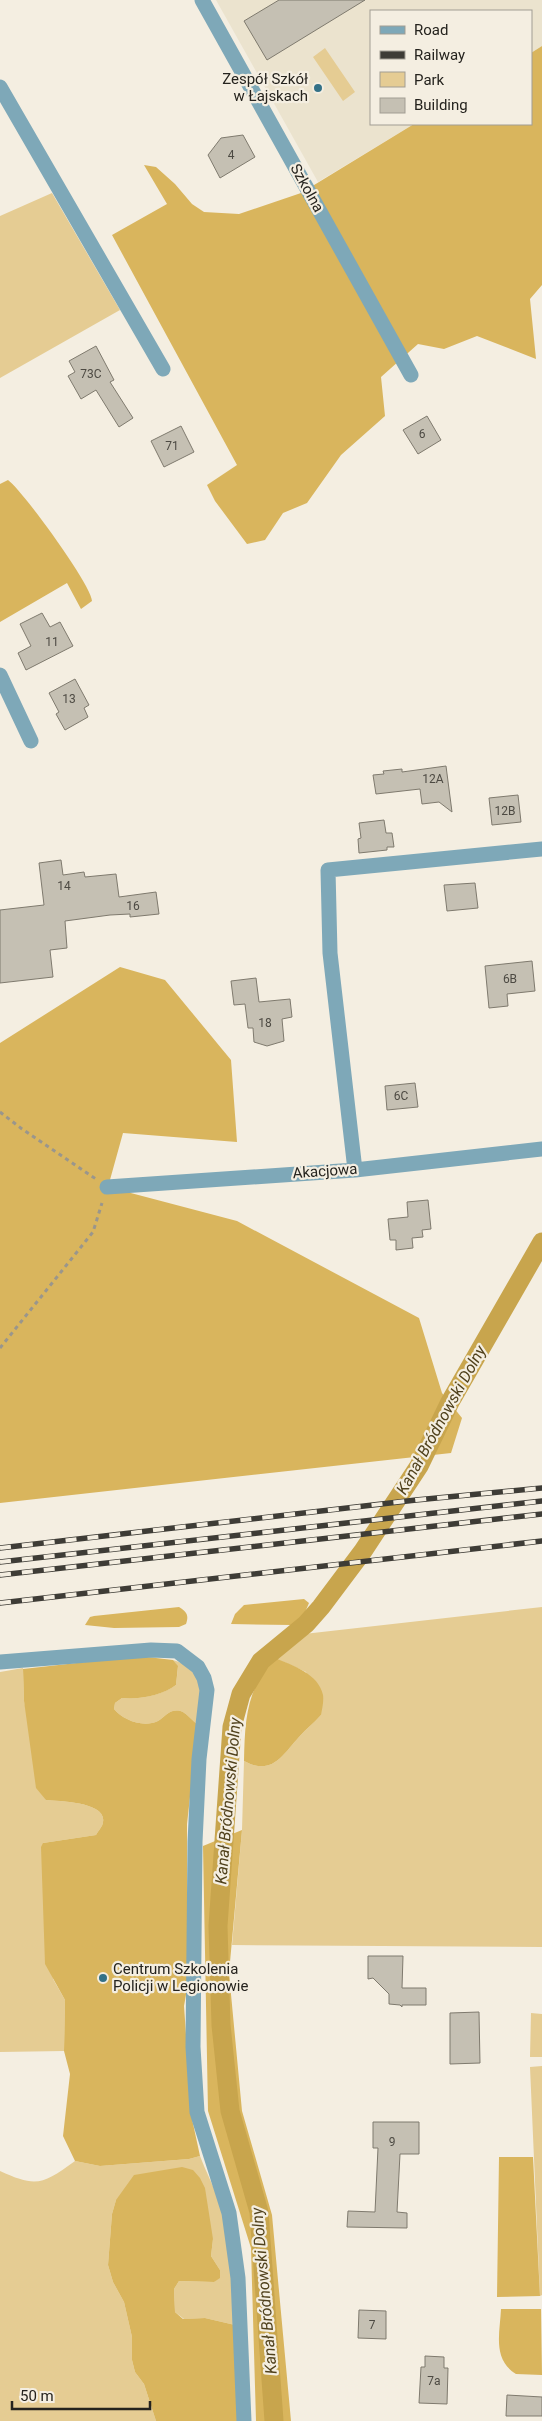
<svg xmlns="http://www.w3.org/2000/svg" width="542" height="2421" viewBox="0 0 542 2421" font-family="Roboto,sans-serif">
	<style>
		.built { fill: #ebe3ce }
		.green { fill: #e5cc93 }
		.forest { fill: #d9b55d }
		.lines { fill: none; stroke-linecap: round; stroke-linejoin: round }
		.canal { stroke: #c8a54d; stroke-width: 19 }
		.building { fill: #c5c0b3; stroke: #7f7a6e }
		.path { stroke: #9a968c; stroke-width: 3; stroke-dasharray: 4 4; stroke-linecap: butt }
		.minor { stroke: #7ea8b8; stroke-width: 15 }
		.rail-casing { stroke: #3e3c36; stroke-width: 5.5 }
		.rail { stroke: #f4eee1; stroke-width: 4; stroke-dasharray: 11; stroke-linecap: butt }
		.poi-dot { fill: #337187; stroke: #f4eee1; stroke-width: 2 }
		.labels { text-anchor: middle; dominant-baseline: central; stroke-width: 4.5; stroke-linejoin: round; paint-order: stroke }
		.number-label { font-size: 12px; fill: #4d4a43 }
		.poi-label { font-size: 15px; fill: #25231e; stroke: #f4eee1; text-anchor: end }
		.street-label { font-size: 15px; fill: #25231e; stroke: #f4eee1 }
		.water-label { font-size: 16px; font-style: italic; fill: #50411c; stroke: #f4eee1 }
	</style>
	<rect width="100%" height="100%" fill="#f4eee1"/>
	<path class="built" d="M216,0H542V46L531,53V11H371V124H414L318,182Z"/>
	<path class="green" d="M325,48L355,92L343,101L313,57Z
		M52,193L120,310L0,378V216Z
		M542,1607V1947L232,1945L242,1830L244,1761C272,1776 282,1756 299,1737C306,1729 314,1723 321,1715L306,1672L275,1658L304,1634Z
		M173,1660C188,1664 193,1672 202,1684L198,1725C193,1721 188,1715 183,1712C171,1707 166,1716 158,1721C143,1728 123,1720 114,1709L115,1703L122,1698C139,1700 162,1695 176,1685L178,1667Z
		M23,1668L24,1701L46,1800C59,1801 107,1802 103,1822C103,1826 98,1831 96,1835L43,1843L53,1979L65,2000L64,2051L0,2052V1672Z
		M531,2013L542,2014V2057H530Z
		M542,2066V2295L540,2296L530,2067Z
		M200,2156C205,2170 213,2184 218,2199C230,2240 234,2283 235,2325L205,2318L184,2319L175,2312L174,2289L179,2281L214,2282L220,2270L211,2256L213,2239L116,2200L112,2214L108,2265L113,2282L124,2302L132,2337V2360L135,2372L144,2384L156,2421H0V2171C37,2188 43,2184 75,2161L100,2166L189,2159Z"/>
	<path class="forest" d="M542,46V285L530,299L536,359L477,336L444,349L418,344L381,377L385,416L341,455L307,503L283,513L265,540L247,544L215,501L207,485L237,465L112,235L167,204L144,165L156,167L175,184L192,204L204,212L239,214L301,193L414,124H531V53Z
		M8,480C23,491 92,586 92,601L81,609L67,583L0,622V484Z
		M120,967L165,980L231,1060L237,1142L123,1133L108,1187L237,1221L419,1318L442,1393L462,1418L451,1453L0,1503V1043Z
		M304,1599L309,1603L303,1617L292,1625L231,1624L235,1614L244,1605Z
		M179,1607C187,1612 189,1615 186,1624L179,1627L114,1628L85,1625L90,1617L94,1616Z
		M139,1656L173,1660L178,1666L176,1685C163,1695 139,1700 122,1698L115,1703L114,1709C123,1720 143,1728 158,1721C166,1716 171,1707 183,1712C188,1715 193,1721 198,1725L187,1824V1989L184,2006L192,2119L200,2156L189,2159L100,2166L75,2161L63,2136L70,2074L64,2051L65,2000L45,1964L41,1847L43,1843L96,1835C98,1831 103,1826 103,1822C107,1802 59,1801 46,1800L36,1788L24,1701L23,1669Z
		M275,1658C292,1665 319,1674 323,1695C324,1701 322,1709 321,1715C314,1723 306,1729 299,1737C282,1756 272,1776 244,1761C245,1720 246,1689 275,1658Z
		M242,1830L229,1973L242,2111L272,2215L291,2421H256L251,2248L208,2111L203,1846Z
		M499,2157H533L540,2296L497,2297Z
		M182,2167L193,2170L200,2178L205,2188L213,2239L211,2256L220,2270V2278L214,2282L179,2281L174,2289L175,2312L183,2319L205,2318L235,2325L238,2421H156L144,2384L135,2372L132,2360V2337L124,2302L113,2282L108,2265L112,2214L116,2200L134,2175Z
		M501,2309H541L542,2375L516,2374C492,2359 500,2333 501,2309Z"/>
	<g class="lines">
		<path class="canal" d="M274,2421L259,2212L230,2111L221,2025L218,1926L232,1727L241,1694L261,1661L306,1624L321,1607L363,1551L419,1466L450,1402L542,1242"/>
	</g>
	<path class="building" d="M279,0H365L267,60L244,21Z
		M243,135L255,157L220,178L208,155L221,138Z
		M96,346L114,380L110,382L133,418L119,427L96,390L81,399L68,376L75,372L69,361Z
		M427,416L441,440L418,454L403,430Z
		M181,426L194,452L164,467L151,441Z
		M42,613L50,627L60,622L73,646L26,670L18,653L31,646L20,624Z
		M75,679L89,705L84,708L88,717L65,730L56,714L59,712L49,693Z
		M446,766L452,812L439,802L422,804L420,789L376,794L373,775L384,774L383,771L402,769V772Z
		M518,795L521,822L492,825L489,798Z
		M384,820L386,833H392L394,847H387V850L359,853L358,839L361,838L359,823Z
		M61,860L63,875L84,872L85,877L116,874L119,897L156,892L159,914L130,917V914L110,915L65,921L67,948L50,950L53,977L0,983V910L44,905L39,863Z
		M475,883L478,908L447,911L444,885Z
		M532,961L535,991L507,994L508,1006L489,1008L485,966Z
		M256,978L259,1002L290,999L292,1017L282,1019L284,1041L267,1046L254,1042L253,1028H248L245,1004L234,1005L231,981Z
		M415,1083L418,1107L387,1110L385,1086Z
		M428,1200L431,1229L422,1230L423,1237L412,1238L413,1248L396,1250V1240H390L388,1219L408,1217L407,1202Z
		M368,1956H403L402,1988H426V2005H402V2007L400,2005L389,2004V1994L373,1978L368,1979Z
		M479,2012L480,2063L450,2064V2013Z
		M373,2122H419V2154H400L397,2212L407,2213V2228L347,2227L348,2211L375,2212L378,2148H373Z
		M359,2310L386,2311V2339L358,2338Z
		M425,2356L444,2357V2368H448L447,2404L419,2403L421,2367H425Z
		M507,2395L542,2397V2416H506Z"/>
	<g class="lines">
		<path class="path" d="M0,1112L22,1129L96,1179
			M0,1348L93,1232L102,1203"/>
		<path class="minor" d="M202,0L411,375
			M0,87L163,369
			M0,675L31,741
			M355,1170L330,953L328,870L542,849
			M107,1187L355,1170L542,1149
			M0,1662L151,1650L177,1651L198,1667L204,1678L207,1690L199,1759L195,1842L193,2047L197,2112L229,2213L238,2278L244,2421"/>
		<defs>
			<path id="rail" d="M0,1548L416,1500L542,1488
				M0,1562L542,1501
				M0,1575L542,1514
				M0,1603L542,1541"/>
		</defs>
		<use href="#rail" class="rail-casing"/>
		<use href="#rail" class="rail"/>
	</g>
	<g class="poi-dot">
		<circle cx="318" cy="88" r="5"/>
		<circle cx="103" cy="1978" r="5"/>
	</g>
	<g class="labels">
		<g class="number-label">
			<text x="231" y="155">4</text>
			<text x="91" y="374">73C</text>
			<text x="422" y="434">6</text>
			<text x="172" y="446">71</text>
			<text x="52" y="642">11</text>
			<text x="69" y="699">13</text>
			<text x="433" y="779">12A</text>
			<text x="505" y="811">12B</text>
			<text x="64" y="886">14</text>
			<text x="133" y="906">16</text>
			<text x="510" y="979">6B</text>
			<text x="265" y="1023">18</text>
			<text x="401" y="1096">6C</text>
			<text x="392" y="2142">9</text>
			<text x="372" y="2325">7</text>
			<text x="434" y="2381">7a</text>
		</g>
		<g class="poi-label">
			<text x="308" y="79">Zespół Szkół<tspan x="308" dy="17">w Łajskach</tspan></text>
			<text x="113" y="1969" text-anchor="start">Centrum Szkolenia<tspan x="113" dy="17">Policji w Legionowie</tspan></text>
		</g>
		<g class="street-label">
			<text transform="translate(307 188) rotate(61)">Szkolna</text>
			<text transform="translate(325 1171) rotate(-4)">Akacjowa</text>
		</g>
		<g class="water-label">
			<text transform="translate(441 1420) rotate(-61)">Kanał Bródnowski Dolny</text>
			<text transform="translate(228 1801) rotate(-85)">Kanał Bródnowski Dolny</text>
			<text transform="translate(264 2291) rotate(-95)">Kanał Bródnowski Dolny</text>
		</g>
	</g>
	<rect x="370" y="10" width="162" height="115" fill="#f4eee1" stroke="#a19d93"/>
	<rect x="380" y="26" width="25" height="8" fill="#7ea8b8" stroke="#a19d93"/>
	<text x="414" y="35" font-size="15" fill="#25231e">Road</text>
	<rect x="380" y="51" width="25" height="8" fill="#3e3c36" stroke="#a19d93"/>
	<text x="414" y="60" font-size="15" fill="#25231e">Railway</text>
	<rect x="380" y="72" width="25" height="15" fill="#e5cc93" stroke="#a19d93"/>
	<text x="414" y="85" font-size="15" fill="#25231e">Park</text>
	<rect x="380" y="98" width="25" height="15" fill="#c5c0b3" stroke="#a19d93"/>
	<text x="414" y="110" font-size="15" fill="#25231e">Building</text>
	<path d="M12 2401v8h138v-8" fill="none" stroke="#25231e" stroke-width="2.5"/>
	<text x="20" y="2401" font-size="15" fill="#25231e" stroke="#f4eee1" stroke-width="4" paint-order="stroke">50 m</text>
</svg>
